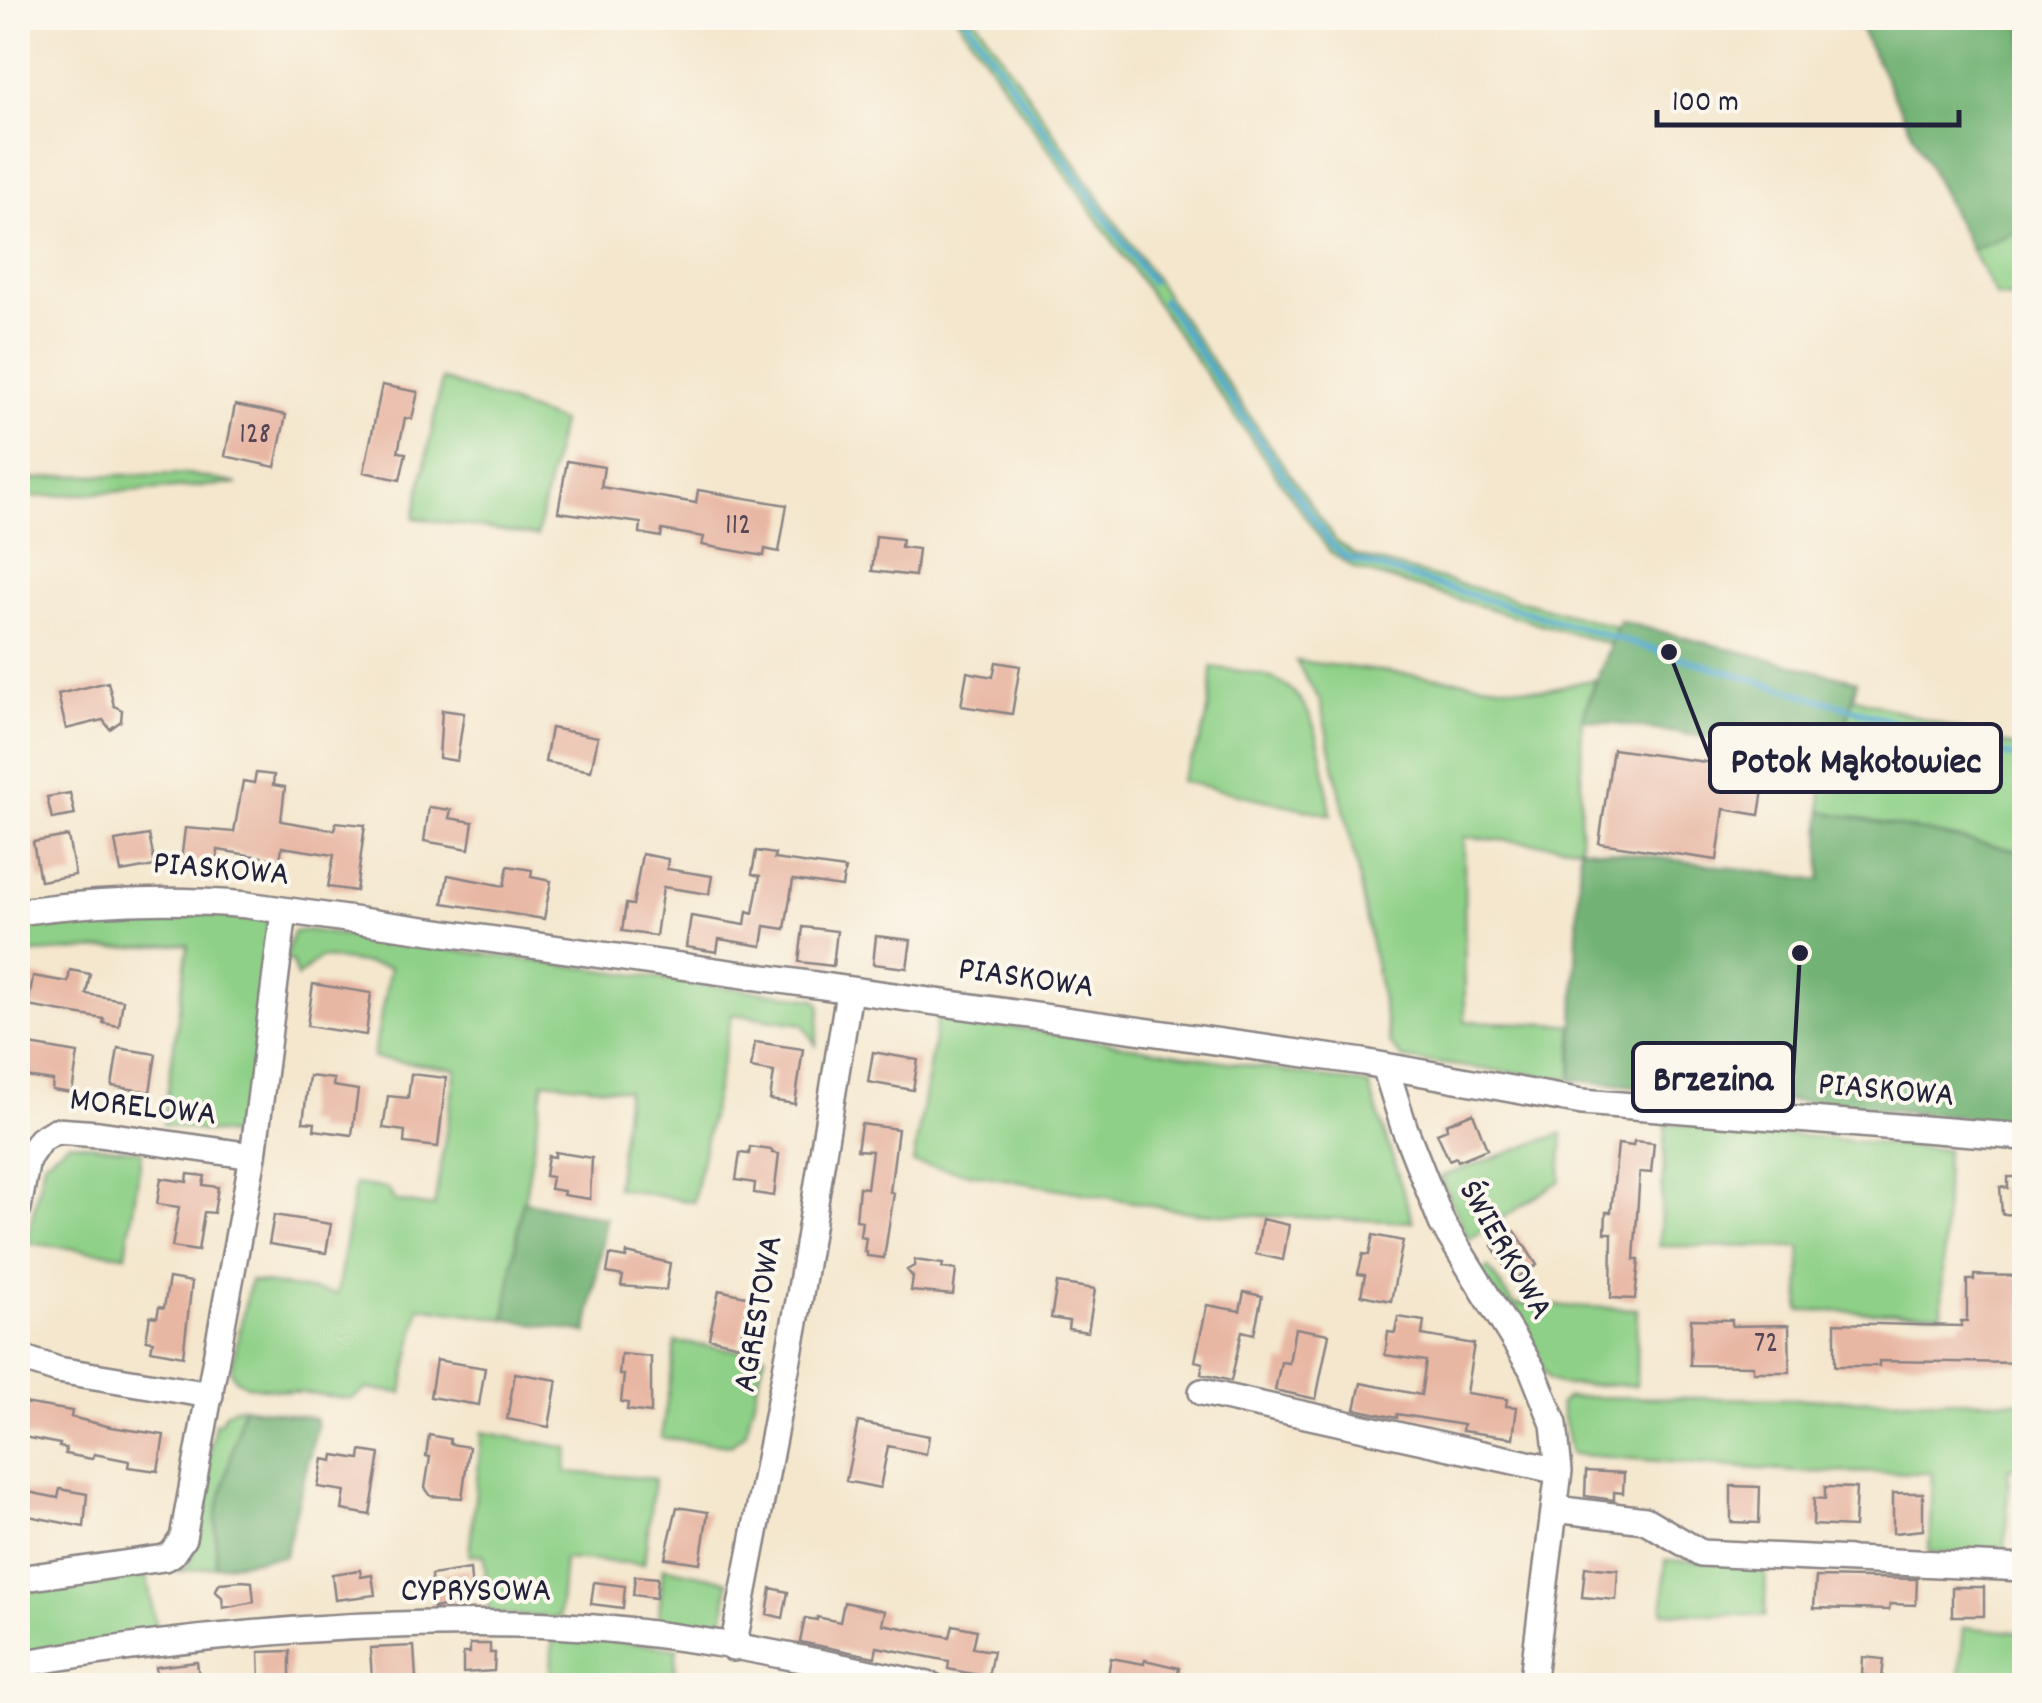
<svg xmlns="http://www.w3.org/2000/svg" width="2042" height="1703" viewBox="0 0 2042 1703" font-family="Dekko,sans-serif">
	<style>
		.green { fill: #8ed087; stroke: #587961; stroke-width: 2.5 }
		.forest { fill: #72b274; stroke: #4a6a58; stroke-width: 2.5 }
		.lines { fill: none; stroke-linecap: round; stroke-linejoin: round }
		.stream { stroke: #50a7cd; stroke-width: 6 }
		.building { fill: #e8b7a4 }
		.minor-casing { stroke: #8b8484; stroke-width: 30 }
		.minor { stroke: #fff; stroke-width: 25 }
		.labels { text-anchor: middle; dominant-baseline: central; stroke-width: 8; stroke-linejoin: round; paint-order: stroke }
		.number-label { font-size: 30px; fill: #544755 }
		.street-label { font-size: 35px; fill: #22223b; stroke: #fbf7ec }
		.leader { fill: none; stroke: #22223b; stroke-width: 4 }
		.callout-dot { fill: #22223b; stroke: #fbf7ec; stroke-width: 4 }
		.callout { fill: #fbf7ec; stroke: #22223b; stroke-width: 4 }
		.callout-label { font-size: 38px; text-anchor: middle; font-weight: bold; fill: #22223b }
	</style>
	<rect width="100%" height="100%" fill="#fbf7ec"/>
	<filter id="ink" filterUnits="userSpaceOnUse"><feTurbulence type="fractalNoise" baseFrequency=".01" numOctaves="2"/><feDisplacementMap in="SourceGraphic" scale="20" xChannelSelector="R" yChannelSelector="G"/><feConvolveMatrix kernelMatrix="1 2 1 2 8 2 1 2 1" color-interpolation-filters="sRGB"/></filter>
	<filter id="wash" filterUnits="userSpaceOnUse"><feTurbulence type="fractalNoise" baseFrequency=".0048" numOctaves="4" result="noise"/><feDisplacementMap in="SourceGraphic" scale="40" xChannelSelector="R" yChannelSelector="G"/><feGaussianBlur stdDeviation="2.25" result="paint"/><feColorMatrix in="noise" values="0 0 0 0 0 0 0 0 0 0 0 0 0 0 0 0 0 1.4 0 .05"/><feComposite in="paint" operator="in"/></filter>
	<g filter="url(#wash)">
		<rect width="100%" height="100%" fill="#f4e7ce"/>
		<path class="green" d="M957,18H975L1336,541L1354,555L1617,627L1611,645L1356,569L1330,552Z
			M2024,229V298L1997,297L1971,250Z
			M442,379L561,422L537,536L414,518Z
			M188,474L238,484L18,498V481L64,476Z
			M1296,661L1543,690L1596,679L1582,719L1580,847L1464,837L1465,1021L1572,1025V1080L1403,1059L1390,1044L1357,869L1320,701Z
			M1212,667C1229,670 1249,671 1266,676C1323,693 1322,766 1331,815L1180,781C1204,737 1211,717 1212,667Z
			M1853,697L2024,750V852L1822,811L1820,754L1842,741Z
			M163,907L265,916L275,922L248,1126H240L237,1132L230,1135L163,1125L188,944L18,954V920Z
			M306,930L816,999L821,1006L816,1045L803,1024L732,1014L693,1202L616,1188L627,1090L544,1081L505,1319L420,1307L402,1393L367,1389L352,1399L249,1386L236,1379L231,1371L250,1281L337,1294L355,1184L388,1189L395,1201L434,1207L456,1069L373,1058L390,967L320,957L297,977L292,961L285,959L293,932Z
			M938,1015L1369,1085L1413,1222L1195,1213L913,1163Z
			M1666,1123L1946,1150L1942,1313L1800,1311L1801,1247L1659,1246Z
			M1563,1133L1560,1181L1469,1240L1440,1177Z
			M69,1142L142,1151L126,1255L27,1243L44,1161Z
			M1488,1267L1513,1304L1637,1309L1636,1385H1564L1549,1380L1480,1273Z
			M676,1342L765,1354L746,1432L731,1445L661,1438Z
			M1567,1397L2024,1401V1468H2009L2005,1556L1929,1552L1932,1473L1797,1472L1571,1454L1560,1404Z
			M235,1407H243L216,1517V1566L176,1572L191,1561L215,1423L221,1422L224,1414Z
			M482,1432L569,1448L566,1472L654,1479L644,1564L564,1559L559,1618L489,1614L484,1555L469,1554Z
			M1665,1560L1766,1563L1765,1616L1663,1612Z
			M663,1567L728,1581L724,1620L715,1630L695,1634L658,1627Z
			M147,1577L156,1628L142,1639L18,1659V1592Z
			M1964,1627L2024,1633V1685H1958Z
			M553,1634L677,1648L674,1685L550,1686Z"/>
		<path class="forest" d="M1855,18H2024V229L1971,250Z
			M1619,621L1857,681L1842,741L1820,754L1582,719Z
			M1822,811L2024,852V1123L1572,1080L1580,847L1821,880Z
			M522,1201L606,1218L587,1333L505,1319Z
			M243,1407L315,1418L317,1425L285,1556L216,1566V1517Z"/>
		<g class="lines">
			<path class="stream" d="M965,18L1151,282
				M1163,300L1331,544L1347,558L2024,760"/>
		</g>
		<g id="blocks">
			<path class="building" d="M382,385L418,392L412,419L405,418L398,452L406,453L400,480L364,472Z
				M235,405L286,415L275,467L225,456Z
				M567,461L604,467L601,487L696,503L698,490L787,505L779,552L765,549L764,556L702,545L704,537L662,530L661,537L640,533L641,523L558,512Z
				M876,536L902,539L901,547L918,549L915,576L872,571Z
				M996,662L1020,666L1012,714L961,706L967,672L993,677Z
				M108,682L114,706L122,710L121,721L110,729L103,720L66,729L58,694Z
				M442,710L464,713L457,761L439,758Z
				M551,728L598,737L591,771L545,762Z
				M1613,749L1748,768L1751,749L1769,752L1759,815L1724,809L1717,860L1599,843Z
				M256,773L274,775L273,785L285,787L281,821L335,830L336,822L365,825L356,891L328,887L334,855L282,847L280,860L218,850L217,865L181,861L185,828L234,832L243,781L254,783Z
				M70,793L75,815L52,819L47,797Z
				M429,807L451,810L449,818L473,822L469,849L424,841Z
				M149,835L155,866L121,872L115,841Z
				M68,836L75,875L40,881L33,842Z
				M756,851L775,854L774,859L845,869L842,887L793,880L785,929L765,926L762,946L719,939L717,952L686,947L691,916L745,925L747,911L753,913L760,876L752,874Z
				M642,854L668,859L667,869L712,876L709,894L663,887L656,936L622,931L626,904L633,905Z
				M508,866L532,870L531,877L551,881L544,919L443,903L448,875L504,886Z
				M803,927L837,931L833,966L799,962Z
				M876,936L911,940L907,968L873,964Z
				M70,970L90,974L86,994L123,1000L119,1026L103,1023L104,1019L28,1006L33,976L68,982Z
				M313,984L371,993L366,1035L307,1026Z
				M755,1042L803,1049L795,1104L770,1100L774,1072L751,1068Z
				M24,1044L78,1053L72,1093L52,1090L53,1081L19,1076Z
				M118,1048L156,1054L150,1092L112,1086Z
				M873,1052L918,1060L913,1090L868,1082Z
				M411,1074L446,1078L438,1147L404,1143L405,1131L383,1128L388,1096L408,1098Z
				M309,1076L334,1079L333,1086L358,1090L352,1135L314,1130L315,1123L303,1122Z
				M1473,1113L1487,1149L1458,1161L1456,1157L1449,1160L1437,1133L1447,1129L1446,1124Z
				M861,1124L898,1129L890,1192L894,1193L884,1258L867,1256V1252H864L866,1238L860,1237L862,1221L856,1220L859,1187L867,1188L872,1151L857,1150Z
				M1634,1141L1654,1143L1651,1173L1640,1172L1634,1260H1639L1635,1299L1611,1298L1612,1233H1605L1606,1212H1611L1618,1144L1633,1146Z
				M750,1147L772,1150V1153L779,1154L774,1196L754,1193L755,1183L736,1180L740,1153L749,1154Z
				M555,1152L592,1158L590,1199L563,1195L564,1191L550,1189L552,1177L545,1176L548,1156L555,1157Z
				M188,1174L205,1176L203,1185L218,1187L214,1213L204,1212L198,1251L172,1247L179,1207L157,1204L161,1178L187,1182Z
				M2008,1177H2024V1215L2002,1214L2000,1187L2008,1188Z
				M274,1215L331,1224L326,1253L269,1244Z
				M1262,1219L1289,1225L1283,1260L1256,1254Z
				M1515,1231L1537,1265L1513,1280L1492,1246Z
				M1373,1235L1403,1241L1391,1301L1361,1295L1365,1275L1358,1274L1363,1254L1369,1255Z
				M627,1253L670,1263L666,1290L621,1286L623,1276L607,1273L610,1255L626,1258Z
				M915,1260L943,1264L942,1268L956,1270L953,1295L911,1291L913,1277L907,1270L914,1266Z
				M1974,1275L2023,1276L2024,1363L1879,1361V1366H1835V1323L1961,1326V1321H1967V1280H1974Z
				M169,1278L192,1282L183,1356L151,1350L153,1341L146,1340L150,1316L157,1317L159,1307L164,1308Z
				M1057,1283L1095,1289L1088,1332L1068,1329L1069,1321L1051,1318Z
				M719,1290L750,1297L739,1345L709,1338Z
				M1244,1292L1262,1296L1254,1334L1242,1331L1231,1381L1201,1374L1203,1363L1195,1361L1207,1305L1240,1311Z
				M1398,1317L1424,1321L1422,1335L1474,1344L1466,1393L1507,1399L1506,1406L1517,1407L1513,1438L1462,1431L1463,1425L1397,1414V1418L1355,1409L1361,1383L1421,1395L1426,1361L1385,1355L1388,1332L1395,1333Z
				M1691,1319L1732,1320V1326L1789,1325L1790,1372H1753V1366L1690,1365Z
				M1295,1328L1329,1334L1316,1399L1275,1390L1281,1362L1289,1363Z
				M621,1354L651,1357V1413L627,1410L628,1403L621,1402L624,1375H619Z
				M436,1360L485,1368L479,1405L430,1397Z
				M515,1373L557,1380L549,1427L507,1419Z
				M18,1402L72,1411L71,1417L111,1427L164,1435L158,1471L128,1467L129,1461L94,1454L92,1459L65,1454L66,1448L59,1447L60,1444L18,1436Z
				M858,1422L929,1436L926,1454L888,1446L880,1488L846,1481Z
				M429,1435L450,1439V1444L469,1447L462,1498L431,1496L425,1488L430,1457L426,1456Z
				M361,1451L380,1454L370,1515L342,1510L345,1491L318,1487L323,1459L333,1461L334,1455L360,1459Z
				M1586,1471L1624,1473L1623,1493L1614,1492V1500L1585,1496Z
				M1731,1486L1760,1487L1759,1523L1731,1522Z
				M1825,1487L1856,1488L1854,1527L1813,1525L1814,1498L1825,1499Z
				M60,1489L87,1494L84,1527L18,1514V1490L58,1498Z
				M1893,1493H1923V1530L1893,1533Z
				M677,1507L708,1512L700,1563L665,1558Z
				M1585,1567L1618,1570L1616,1600L1582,1597Z
				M470,1569L472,1593L456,1594V1604L433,1608L431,1575Z
				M360,1570L361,1577L372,1575L375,1595L335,1600L332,1574Z
				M635,1576L658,1578L656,1598L633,1595Z
				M1816,1577L1917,1579L1916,1605L1890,1604L1889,1610L1814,1608Z
				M242,1581L252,1582L254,1602L223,1608L222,1597L215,1591L220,1583Z
				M594,1582L625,1586L623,1608L591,1604Z
				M1952,1587H1984V1616H1952Z
				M771,1588L788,1592L783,1618L767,1614Z
				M844,1602L885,1611L882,1624L950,1637L953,1625L977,1630L973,1648L993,1651L988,1677L948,1669L949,1661L877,1647L875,1657L800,1642L805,1618L817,1620V1617L840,1622Z
				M470,1644H490V1653H495L494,1671L463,1673V1653H470Z
				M414,1646L416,1678L372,1680L370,1648Z
				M290,1651V1686H265L264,1679H260L259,1652Z
				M1863,1657L1884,1659L1882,1678L1862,1675Z
				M1111,1658L1144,1664L1145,1660L1179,1668L1176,1686H1106Z
				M197,1662L200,1686H158L156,1667Z"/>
		</g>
	</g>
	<g filter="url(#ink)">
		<use href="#blocks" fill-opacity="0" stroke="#8b8484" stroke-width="2.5"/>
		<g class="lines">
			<defs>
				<path id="minor" d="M18,912C96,901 169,898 247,905L1363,1062L1582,1102L2024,1137
					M1385,1066L1404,1127L1442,1223L1532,1369L1554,1424L1559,1471L1532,1686
					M18,1208L27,1159L40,1140L55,1131L99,1134L253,1156
					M18,1357L58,1370L210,1395
					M1202,1392L1559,1471
					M1555,1509L1645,1520L1701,1553L2024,1568
					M18,1579L164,1558L172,1554L183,1538L253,1156L284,911
					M733,1648L799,1301L849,992
					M18,1664C183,1636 351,1621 518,1624C657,1626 797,1657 932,1686"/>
			</defs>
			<use href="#minor" class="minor-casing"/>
			<use href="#minor" class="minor"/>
		</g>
	</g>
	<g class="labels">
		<g class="number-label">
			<text x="255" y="436">128</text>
			<text x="738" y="527">112</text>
			<text x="1766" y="1345">72</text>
		</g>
		<g class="street-label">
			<text transform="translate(221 871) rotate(5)">PIASKOWA</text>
			<text transform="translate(1026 980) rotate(8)">PIASKOWA</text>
			<text transform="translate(1886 1092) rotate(5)">PIASKOWA</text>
			<text transform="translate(143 1109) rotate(6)">MORELOWA</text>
			<text transform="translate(1504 1251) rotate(60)">ŚWIERKOWA</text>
			<text transform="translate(760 1314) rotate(-80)">AGRESTOWA</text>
			<text x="476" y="1593">CYPRYSOWA</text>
		</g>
	</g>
	<path class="leader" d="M1669 652L1710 758M1800 953L1793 1077"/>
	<g class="callout-dot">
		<circle cx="1669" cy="652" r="10"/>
		<circle cx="1800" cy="953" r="10"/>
	</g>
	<g class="callout">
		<rect x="1710" y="724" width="291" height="68" rx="10"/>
		<rect x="1633" y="1043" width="160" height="68" rx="10"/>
	</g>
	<g class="callout-label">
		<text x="1856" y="772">Potok Mąkołowiec</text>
		<text x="1713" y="1090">Brzezina</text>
	</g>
	<rect width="2042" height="1703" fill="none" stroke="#fbf7ec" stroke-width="60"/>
	<path d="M1657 110v15h302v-15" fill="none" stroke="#22223b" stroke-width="5"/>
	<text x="1672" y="110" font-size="30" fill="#22223b" stroke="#fbf7ec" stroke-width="8" paint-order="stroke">100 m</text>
</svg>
